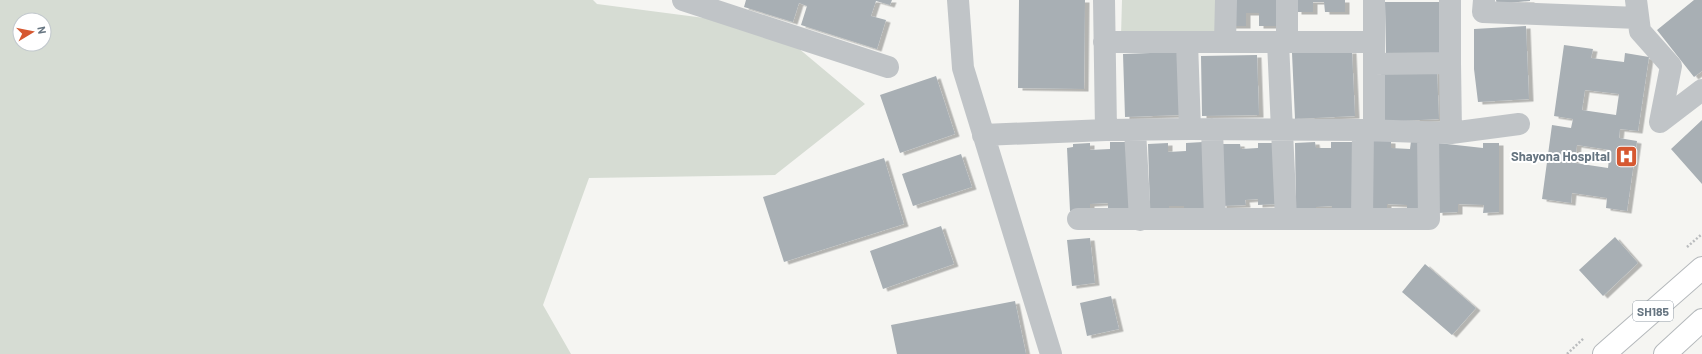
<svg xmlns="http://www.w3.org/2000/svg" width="1702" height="354" viewBox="0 0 1702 354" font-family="Barlow,sans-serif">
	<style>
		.green { fill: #d6dcd3; fill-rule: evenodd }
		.building { fill: #a8afb4; fill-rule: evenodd; filter: url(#shadow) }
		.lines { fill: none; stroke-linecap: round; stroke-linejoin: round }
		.major-casing { stroke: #b4b8bb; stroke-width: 24 }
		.path { stroke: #babcbe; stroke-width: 2.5; stroke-dasharray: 2 2; stroke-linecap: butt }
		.minor { stroke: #c0c4c7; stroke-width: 22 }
		.major { stroke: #fff; stroke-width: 22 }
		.labels { text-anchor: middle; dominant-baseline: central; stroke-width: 4; stroke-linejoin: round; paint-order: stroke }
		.shield { fill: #fff; stroke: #949ea7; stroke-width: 1 }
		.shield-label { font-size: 12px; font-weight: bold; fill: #667581 }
		.poi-label { font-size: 13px; font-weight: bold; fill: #667581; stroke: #fff; text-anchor: end }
	</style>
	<defs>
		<filter id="shadow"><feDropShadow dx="4.5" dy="2.5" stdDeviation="0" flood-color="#0004"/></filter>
	</defs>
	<rect width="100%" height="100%" fill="#f5f5f2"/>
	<path class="green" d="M0,0H593L597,4L773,27L865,104L775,175L589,178L543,305L571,354H0ZM20,20H44V44H20Z
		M1122,0H1218V34L1121,36Z"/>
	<path class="building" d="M746,0H892L890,5L876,1L871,16L886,20L877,49L801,25L807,6L799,3L793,22L744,7Z
		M1019,0H1085L1084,89L1018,88Z
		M1231,0H1278V26H1259V13H1246V26H1231Z
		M1297,0H1345V12H1325L1324,2H1313V12H1297Z
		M1496,0H1530V1L1497,4Z
		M1694,0H1702V71L1694,77L1657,30Z
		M1385,2H1439V54L1386,55Z
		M1526,26L1529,99L1478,102L1474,69V29Z
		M1564,45L1593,49L1591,58L1624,62L1625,53L1649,57L1638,131L1620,129L1619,138L1637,141L1627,211L1606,208L1607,198L1572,193L1571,203L1542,199L1552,125L1571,128L1573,119L1554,116ZM1585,90L1619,94L1616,115L1582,110ZM1577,145L1610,150L1608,168L1575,163Z
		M1352,51L1355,116L1295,119L1292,53Z
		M1178,52L1180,115L1125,117L1123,54Z
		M1257,55L1259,115L1202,116L1201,56Z
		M1437,70L1439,119L1383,122L1381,73Z
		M936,76L955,134L900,153L880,95Z
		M1702,120V184L1671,149Z
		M1370,140L1391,141V148L1410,149L1411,141L1424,142L1422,215H1407V205L1387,204V214L1368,213Z
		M1110,142H1125L1131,208L1108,209V203L1090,204V210L1070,211L1067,148L1073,147V144L1090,143V150L1110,149Z
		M1203,142L1205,209L1184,210V206H1169V210L1150,211L1148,144L1168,143V152L1186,151V143Z
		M1315,142L1316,148H1331V142H1352V211H1332V206L1316,207V212H1296L1295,143Z
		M1258,143H1278L1279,204L1258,205V199L1245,200L1246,205L1222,206L1220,144H1240L1241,149L1258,148Z
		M1438,143L1483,148V143H1499V212L1483,213L1484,205L1458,204V212L1438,213Z
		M961,154L972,187L913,206L902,174Z
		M884,158L904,224L784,262L763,197Z
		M941,226L954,264L883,289L870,251Z
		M1615,237L1638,263L1603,296L1579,270Z
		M1090,238L1095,283L1072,286L1067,240Z
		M1425,264L1476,308L1452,335L1402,292Z
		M1111,296L1119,329L1087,336L1080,303Z
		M1015,301L1026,354H897L891,325Z"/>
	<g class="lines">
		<defs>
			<path id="major" d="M1604,354L1702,268
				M1665,354L1702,320"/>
		</defs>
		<use href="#major" class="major-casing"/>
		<path class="path" d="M1687,247L1702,234
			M1567,354L1584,338"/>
		<path class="minor" d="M683,0L888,67
			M958,0L963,68L1051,354
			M1104,0L1106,130
			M1450,0V63
			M1484,0L1483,12L1638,18
			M1636,0L1640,31L1671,66L1660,122L1702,90
			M1104,42H1374
			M1187,42L1190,129
			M1225,42L1226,0
			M1278,42L1286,219
			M1287,42V0
			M1374,64L1450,63L1451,133
			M1212,129L1215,219
			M1135,130L1140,220
			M1374,130V0
			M983,135L1106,130L1190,129L1363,130L1451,133L1519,124
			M1078,219H1429L1428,133
			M1362,219L1363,130"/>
		<use href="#major" class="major"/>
	</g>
	<defs>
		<symbol id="hospital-square" viewBox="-11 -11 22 22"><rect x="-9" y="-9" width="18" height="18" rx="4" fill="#d65831" stroke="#fff"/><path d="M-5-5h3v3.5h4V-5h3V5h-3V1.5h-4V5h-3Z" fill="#fff"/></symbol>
	</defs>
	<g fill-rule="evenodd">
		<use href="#hospital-square" x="1614" y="144" width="25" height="25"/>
	</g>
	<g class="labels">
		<rect class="shield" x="1633" y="301" width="40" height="20" rx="3"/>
		<g class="shield-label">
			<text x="1653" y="311">SH185</text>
		</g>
		<g class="poi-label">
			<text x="1610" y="156">Shayona Hospital</text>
		</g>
	</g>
	<g transform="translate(32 32) rotate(80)"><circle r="19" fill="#ffffff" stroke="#c2c8cd"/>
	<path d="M0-3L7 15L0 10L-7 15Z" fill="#d65831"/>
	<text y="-6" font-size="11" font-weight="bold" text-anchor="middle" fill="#667581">N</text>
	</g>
</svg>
